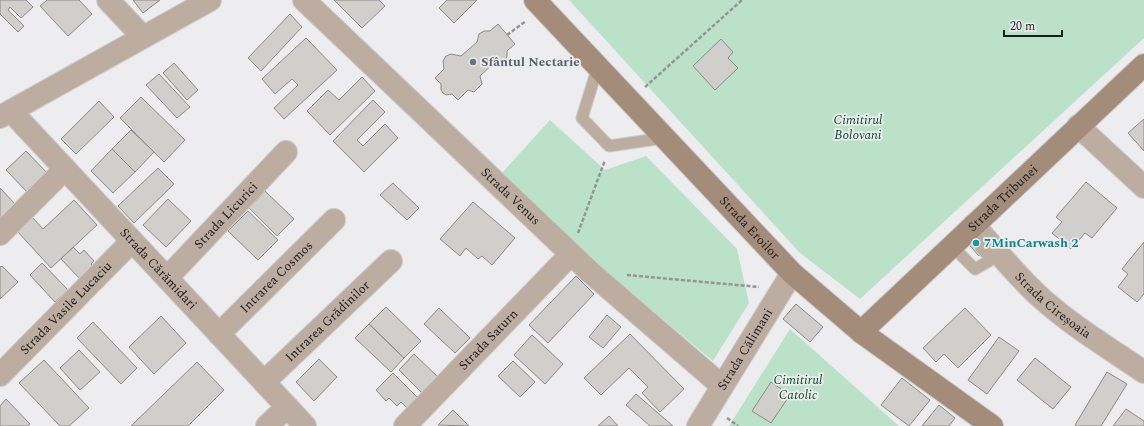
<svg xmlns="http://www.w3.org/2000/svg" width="1144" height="426" viewBox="0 0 1144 426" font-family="Spectral,serif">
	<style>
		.green { fill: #bbe2c8 }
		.building { fill: #d1cfcc; stroke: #8c8a88 }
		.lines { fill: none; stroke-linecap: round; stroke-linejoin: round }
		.lane-casing { stroke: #cbcbce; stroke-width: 13 }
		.street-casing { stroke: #cbcbce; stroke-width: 24 }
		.secondary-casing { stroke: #cbcbce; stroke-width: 24 }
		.path { stroke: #959597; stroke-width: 2.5; stroke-dasharray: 4 2; stroke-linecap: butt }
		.lane { stroke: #bdaca0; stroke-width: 11 }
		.street { stroke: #bdaca0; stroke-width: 22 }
		.secondary { stroke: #a48c7a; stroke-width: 22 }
		.worship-dot { fill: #6b7280; stroke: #ededf0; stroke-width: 1.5 }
		.culture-dot { fill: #0f9aa8; stroke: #ededf0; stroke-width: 1.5 }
		.labels { text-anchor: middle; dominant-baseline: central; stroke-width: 3.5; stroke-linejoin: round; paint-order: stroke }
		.worship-label { font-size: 13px; font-weight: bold; fill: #5b616d; stroke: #ededf0; text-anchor: start }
		.park-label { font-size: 13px; font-style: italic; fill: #074c2a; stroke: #ededf0 }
		.street-label { font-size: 13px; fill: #1b1b1c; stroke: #ededf0 }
		.culture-label { font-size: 13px; font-weight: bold; fill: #0d838f; stroke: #ededf0; text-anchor: start }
	</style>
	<rect width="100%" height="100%" fill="#ededf0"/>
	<path class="green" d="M569,0H1144V38L860,299L800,253Z
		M550,120L605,170L646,156L737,249L749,303L713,361L500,184L501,174Z
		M790,329L899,426H729Z"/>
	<path class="building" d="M0,0H26L33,7L21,18L10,7L8,10L24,26L18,32L0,14Z
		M47,0H79L92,14L68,36L40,6Z
		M133,0H160L143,13Z
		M334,0H379L385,6L362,28Z
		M447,0H477L454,23L439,8Z
		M290,14L302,27L261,71L248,58Z
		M498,24L515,44L507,51V56L505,60L501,63L495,62L480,76L482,84L474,92L468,90L458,100L452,94L446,95L443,93L441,90V84L435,78L444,69L443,61L446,56L451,54L461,56L477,42L479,34L484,31H490Z
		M306,38L337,70L284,119L274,108L298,85L292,79L275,94L262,79Z
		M721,39L733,52L728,58L738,68L715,90L693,66Z
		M174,63L198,90L187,100L163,73Z
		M159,74L190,107L177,118L146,85Z
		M362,77L375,91L330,135L307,111L328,90L339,100Z
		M141,97L185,140L164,162L120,118Z
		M373,100L385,112L357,140L363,146L385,124L398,138L364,172L333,141Z
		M99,101L114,117L76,154L61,139Z
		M1144,119V151L1128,133Z
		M131,130L154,152L135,172L112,149Z
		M112,149L135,172L113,193L91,171Z
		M26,151L49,175L29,194L6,170Z
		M158,168L174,184L134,223L118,206Z
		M1086,182L1117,208L1092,238L1085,233L1071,249L1052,233L1062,222L1056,217Z
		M393,183L419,208L407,220L380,195Z
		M0,188L16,205L0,219Z
		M265,191L294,219L277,236L249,208Z
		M168,199L191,221L166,247L143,225Z
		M74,200L97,225L51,268L17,231L32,217L43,229Z
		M473,202L515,238L492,265L482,256L478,259L466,248L460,256L440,239Z
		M248,211L278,240L258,260L228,231Z
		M973,230L989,247L979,256L964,239Z
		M1144,242V294L1137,302L1118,287L1128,274L1122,269Z
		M73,247L80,254L84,250L94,261L91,264L94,267L81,280L61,259Z
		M42,263L68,290L55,302L30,275Z
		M2,266L18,282L0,299V267Z
		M576,276L594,294L548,343L529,325Z
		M796,304L823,327L810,342L783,319Z
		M386,307L421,341L404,358L369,324Z
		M439,308L470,338L455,353L424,324Z
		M965,308L991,335L958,368L944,354L936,362L923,348Z
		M607,315L621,327L603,348L589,337Z
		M161,316L186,343L154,374L129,347Z
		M93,322L137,368L121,384L77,338Z
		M369,324L404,358L391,372L355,338Z
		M630,334L684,389L660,412L642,393L648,387L629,368L601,395L584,378Z
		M532,335L563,364L545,384L514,355Z
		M999,337L1019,351L987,394L968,380Z
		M79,350L100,372L80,390L60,368Z
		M414,354L439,378L423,394L399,370Z
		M1035,358L1071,387L1053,409L1017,380Z
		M319,359L337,377L314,401L296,382Z
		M44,360L89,408L69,426H60L19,383Z
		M513,361L535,382L520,397L498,376Z
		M197,362L224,390L188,426H131Z
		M1107,372L1127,384L1101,426H1077L1075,425Z
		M393,373L419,399L409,410L401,402L397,406L389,398L386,401L376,390Z
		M902,378L930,400L909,426L881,405Z
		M771,382L790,395L771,423L752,411Z
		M636,394L673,426H650L626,405Z
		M6,399L30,424L28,426H0V406Z
		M939,405L955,418L949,426H922Z
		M1126,409L1144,421V426H1113Z
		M453,410L469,426L438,425Z
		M609,416L618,426H598Z"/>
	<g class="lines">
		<defs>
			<path id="lane" d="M598,66L582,118L609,146L664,138
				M952,246L975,269L989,261L990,257L981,248"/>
			<g id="street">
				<path d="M108,0L143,37"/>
				<path id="s1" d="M304,0L590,272L722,386"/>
				<path id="s2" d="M11,111L305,426"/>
				<path d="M0,117L210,0"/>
				<path d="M1078,126L1144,187"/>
				<path id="s3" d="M974,225C995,249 1016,275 1040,297C1072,326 1109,348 1144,372"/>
				<path d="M0,234L65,169"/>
				<path id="s4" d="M167,278L286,152"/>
				<path id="s5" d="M219,334L334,220"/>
				<path id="s6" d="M0,375L132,241"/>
				<path id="s7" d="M264,382L391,261"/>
				<path d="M267,426L287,407"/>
				<path id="s8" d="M405,426L571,254"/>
				<path id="s9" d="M698,426L792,273"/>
			</g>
			<g id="secondary">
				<path id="s10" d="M535,0L792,273L861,332L992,426"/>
				<path id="s11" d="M861,332L1144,65"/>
			</g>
		</defs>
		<use href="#lane" class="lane-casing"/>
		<use href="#street" class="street-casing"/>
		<use href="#secondary" class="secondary-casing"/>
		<path class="path" d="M507,35L526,21
			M645,87L742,0
			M578,233L605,160
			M627,275L759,287
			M727,418L738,426"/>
		<use href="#lane" class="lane"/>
		<use href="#street" class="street"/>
		<use href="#secondary" class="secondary"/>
	</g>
	<circle class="worship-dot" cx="473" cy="62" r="4"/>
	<circle class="culture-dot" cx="976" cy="243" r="4"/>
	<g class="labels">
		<g class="worship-label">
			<text x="481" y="62">Sfântul Nectarie</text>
		</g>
		<g class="park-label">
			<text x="858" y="120">Cimitirul<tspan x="858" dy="15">Bolovani</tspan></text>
			<text x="798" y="380">Cimitirul<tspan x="798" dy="15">Catolic</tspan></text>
		</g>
		<g class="street-label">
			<text stroke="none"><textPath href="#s1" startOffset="285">Strada Venus</textPath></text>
			<text stroke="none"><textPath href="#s11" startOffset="195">Strada Tribunei</textPath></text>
			<text stroke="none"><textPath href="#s4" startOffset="86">Strada Licurici</textPath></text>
			<text stroke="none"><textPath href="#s10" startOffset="313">Strada Eroilor</textPath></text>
			<text stroke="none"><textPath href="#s2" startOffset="216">Strada Cărămidari</textPath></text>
			<text stroke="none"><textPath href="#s5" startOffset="81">Intrarea Cosmos</textPath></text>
			<text stroke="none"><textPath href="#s3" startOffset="113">Strada Cireșoaia</textPath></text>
			<text stroke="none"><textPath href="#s6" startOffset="94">Strada Vasile Lucaciu</textPath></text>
			<text stroke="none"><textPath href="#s7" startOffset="88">Intrarea Grădinilor</textPath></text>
			<text stroke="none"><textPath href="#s8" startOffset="120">Strada Saturn</textPath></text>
			<text stroke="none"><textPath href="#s9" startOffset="90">Strada Călimani</textPath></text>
		</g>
		<g class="culture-label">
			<text x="984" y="243">7MinCarwash 2</text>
		</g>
	</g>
	<path d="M1004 30v6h58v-6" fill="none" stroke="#1b1b1c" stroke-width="2"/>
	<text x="1010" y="30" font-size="12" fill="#1b1b1c" stroke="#ededf0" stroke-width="3" paint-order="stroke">20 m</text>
</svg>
